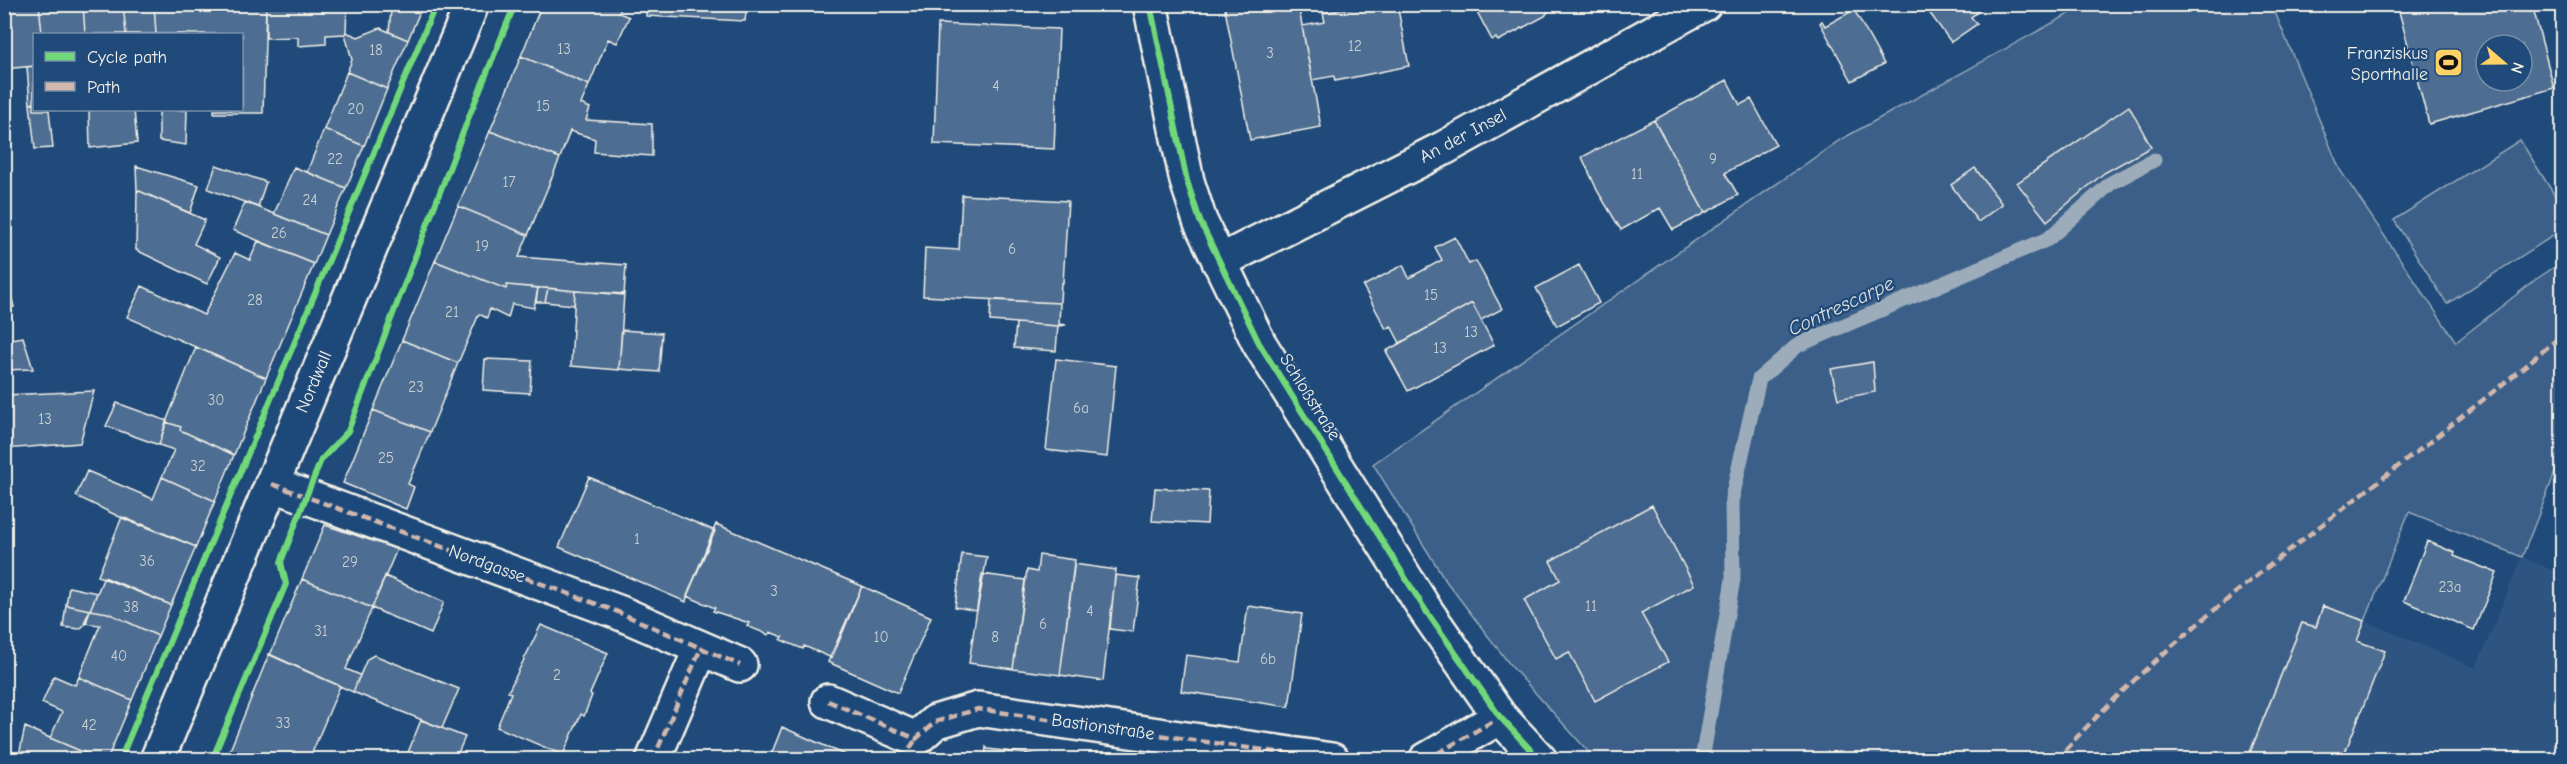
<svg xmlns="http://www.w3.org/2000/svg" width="2567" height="764" viewBox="0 0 2567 764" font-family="'Comic Neue',sans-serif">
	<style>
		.built { fill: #2d5581 }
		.green { fill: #3a5f88; stroke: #97a8b8; stroke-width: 1.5 }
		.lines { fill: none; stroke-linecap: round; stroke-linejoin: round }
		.stream { stroke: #9cacbb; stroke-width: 15 }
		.building { fill: #4d6e92; stroke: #f4f1e8; stroke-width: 1.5; fill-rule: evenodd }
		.street-casing { stroke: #f4f1e8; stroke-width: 38 }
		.primary-casing { stroke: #f4f1e8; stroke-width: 38 }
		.street { stroke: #1f4a7a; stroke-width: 33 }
		.primary { stroke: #1f4a7a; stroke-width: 33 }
		.quiet { stroke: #d1b7ad; stroke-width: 4.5; stroke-dasharray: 9 4.5; stroke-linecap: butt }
		.cycleway-casing { stroke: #1f4a7a; stroke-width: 10 }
		.cycleway { stroke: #71d979; stroke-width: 6 }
		.labels { text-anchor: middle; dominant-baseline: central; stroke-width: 4.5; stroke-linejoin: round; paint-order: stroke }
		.number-label { font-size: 15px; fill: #cad0d2 }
		.poi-label { font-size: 18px; fill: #f4f1e8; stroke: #1f4a7a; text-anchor: end }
		.street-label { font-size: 18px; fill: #f4f1e8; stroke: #1f4a7a }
		.water-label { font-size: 20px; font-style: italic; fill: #dee0dd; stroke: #1f4a7a }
	</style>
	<rect width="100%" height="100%" fill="#1f4a7a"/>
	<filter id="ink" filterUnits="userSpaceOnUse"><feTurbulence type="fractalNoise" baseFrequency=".0167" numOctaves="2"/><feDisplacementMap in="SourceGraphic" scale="12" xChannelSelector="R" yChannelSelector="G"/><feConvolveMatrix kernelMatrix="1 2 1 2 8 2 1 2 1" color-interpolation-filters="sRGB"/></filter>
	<g filter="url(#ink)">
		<path class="built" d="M2522,557L2562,574V759L2092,760L2323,606L2365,621L2476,668Z"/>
		<path class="green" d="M2085,5H2272L2340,170L2456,342L2535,280L2562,262V455L2522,557L2409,512L2365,621L2323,606L2316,627L2302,623L2247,759H1595L1511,666L1446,581L1373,464L1840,140Z
			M2520,140L2562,207V230L2447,304L2394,220Z"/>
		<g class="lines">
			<path class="stream" d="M1702,760L1733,579L1732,498L1759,379L1798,345L2048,239L2111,183L2154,160"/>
		</g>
		<path class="building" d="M4,4H39L42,34H34V66L4,69Z
			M39,4H83L85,34H42Z
			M83,4H123L126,34H85Z
			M123,4H154L156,34H126Z
			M154,4H266L263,113H214V110H242V34H156Z
			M266,4H347L346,32L345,34L326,35V44L298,46V37L266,38Z
			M542,4H622L619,13L629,17L617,43L608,39L589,85L521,56Z
			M646,4H747L745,21L646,16Z
			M1224,4H1298L1321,127L1250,140Z
			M1369,4H1397L1409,66L1335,81L1334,76L1312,80L1302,26L1325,22L1323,13Z
			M1473,4H1547L1550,9L1545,16L1498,41L1496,38L1492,40Z
			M1923,4H1989L1971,17L1977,24L1951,42Z
			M2397,4H2532L2554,88L2429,124ZM2486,45H2522V81H2486Z
			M1852,6L1884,64L1852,81L1820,23L1822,21L1825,26L1852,11L1849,7Z
			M421,9L408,40L389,32L391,10Z
			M938,24L1059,29L1054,149L934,144Z
			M380,28L408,40L387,89L347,72L352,60L345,34L346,32L358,37Z
			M521,56L589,85L581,104L590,108L586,120L652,124V156L594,152L595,139L570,131L560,158L490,131Z
			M34,66V103L30,104L27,67Z
			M347,72L387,89L364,146L324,129Z
			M1727,80L1740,105L1751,99L1776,145L1725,173L1738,195L1705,213L1654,120Z
			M34,103V110H49L53,148L35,149L30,104Z
			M2129,106L2151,147L2104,173L2047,221L2017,183Z
			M89,110H134L137,143L90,148Z
			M159,110H187L186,145L159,141Z
			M1654,120L1705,213L1673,230L1660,208L1621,230L1598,192L1582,157Z
			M324,129L364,146L346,188L307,172Z
			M490,131L560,158L528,235L458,206Z
			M216,165L266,182L258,207L208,189Z
			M136,166L199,185L190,213L137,190Z
			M294,167L346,188L326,235L274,214Z
			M1975,168L2002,204L1978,222L1951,185Z
			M137,190L205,220L194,244L220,257L207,284L136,250Z
			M962,195L1068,201L1063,283H1061L1060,303L923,296L925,248L959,250Z
			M245,202L326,235L314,264L233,230Z
			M458,206L528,235L519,257L626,265L624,295L507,285L506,289L435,261Z
			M1455,237L1469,264L1476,261L1502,309L1481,320L1472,303L1400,343L1391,326L1386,329L1363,286L1403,265L1409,278L1442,260L1435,247Z
			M258,241L314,264L266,378L127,317L142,286L204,315L235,253L250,260Z
			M435,261L506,289L507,285L538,288L534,308L512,304L508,318L490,309L487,318L479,314L458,363L402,340Z
			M1579,265L1599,303L1557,326L1536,288Z
			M8,283L14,307L4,308V284Z
			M538,288H548L545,302H536Z
			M548,288L575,291L574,305L545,302Z
			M575,291L624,294L619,370L571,366Z
			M991,300L1060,303L1059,324L1066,325L1058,326L990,321Z
			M1472,303L1494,345L1408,391L1386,351Z
			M1016,323L1058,326L1056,351L1014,348Z
			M622,330L662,333L659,372L619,369Z
			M23,337L33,369L4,370V340Z
			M402,340L458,363L430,432L373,410Z
			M196,347L266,378L234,455L180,430L181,427L166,422Z
			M485,359L532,361L530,393L483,390Z
			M1056,359L1116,366L1107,457L1046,450Z
			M1873,362L1875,392L1838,399L1831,369Z
			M94,391L80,443L4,449V395Z
			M117,403L167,421L159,445L106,426Z
			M373,410L430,432L408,484L414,487L406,509L343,483Z
			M166,422L181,427L180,430L234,455L215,501L162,477L174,450L159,445Z
			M87,471L153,499L162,477L215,501L196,547L142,524L141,526L122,518L76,496Z
			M589,477L715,531L687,596L686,602L559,547Z
			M1155,488L1209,491L1207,524L1152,521Z
			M1652,505L1694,585L1641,613L1668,662L1595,701L1569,652L1556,659L1524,600L1560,580L1550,561Z
			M122,517L196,547L171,605L98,576Z
			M716,524L862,586L832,658L804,646L803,649L781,640L783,637L770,632L769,635L747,626L749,623L713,611L715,608L687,596Z
			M325,525L397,549L372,608L302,579Z
			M2427,541L2455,553L2454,556L2497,573L2474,630L2404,601Z
			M962,554L987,557L977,611L955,607Z
			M1039,555L1075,560L1060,675L1013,669L1027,570L1037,572Z
			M1074,564L1116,570L1103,681L1060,675Z
			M982,574L1025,580L1013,669L969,663Z
			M1115,575L1140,578L1133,632L1110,629Z
			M385,576L444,602L431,634L372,608Z
			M104,577L171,605L158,636L108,613L90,610Z
			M302,579L372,608L346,669L360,675L353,692L270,655Z
			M862,586L931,617L898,693L828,662Z
			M69,587L97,593L90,610L66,605Z
			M66,605L90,610L86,623L80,629L63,627Z
			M1248,606L1302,614L1289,707L1181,691L1186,655L1240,662Z
			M2323,606L2365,621L2357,641L2385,651L2342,760H2247L2302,623L2316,627Z
			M90,610L108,613L158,636L132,700L79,677L100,625L84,623Z
			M541,625L608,653L590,694L592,695L584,716L581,714L563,755L497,727L511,693L508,692Z
			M269,654L340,686L309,760H226Z
			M374,655L459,689L442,728L353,692L367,659Z
			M54,676L75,685L79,677L132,700L107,760H102L50,738L62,712L42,703Z
			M421,720L465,737L455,760H405Z
			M25,727L50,738L102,760H18Z
			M782,727L857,760H769Z
			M986,747L988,749L1069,759L985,760Z"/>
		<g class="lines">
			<defs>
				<path id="street" d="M1150,4L1187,181L1200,221L1259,343L1426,611L1500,717L1540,760
					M1219,262L1444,148L1704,4
					M272,484L618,612L740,665
					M828,701L916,739L935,722L978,709L1332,760
					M653,760L701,648
					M1426,760L1500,717"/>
				<path id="primary" d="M157,760L472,4"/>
			</defs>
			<use href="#street" class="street-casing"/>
			<use href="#primary" class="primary-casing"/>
			<use href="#street" class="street"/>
			<use href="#primary" class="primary"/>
			<path class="quiet" d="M2555,4L2562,29
				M272,484L618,612L740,665
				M828,701L916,739L935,722L978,709L1332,760
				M653,760L701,648
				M902,760L916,739
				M1426,760L1500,717
				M2056,760C2147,658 2255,576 2362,494C2430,442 2497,390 2562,335"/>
			<defs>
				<path id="cycleway" d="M1150,4L1187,181L1200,221L1259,343L1426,611L1500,717L1540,760
					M120,760L436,4
					M212,760L286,584L281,562L306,497L321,460L348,431L470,114L515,4"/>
			</defs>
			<use href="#cycleway" class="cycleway-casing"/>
			<use href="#cycleway" class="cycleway"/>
		</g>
	</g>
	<defs>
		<symbol id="stadium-square" viewBox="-11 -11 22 22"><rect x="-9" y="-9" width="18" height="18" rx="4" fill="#ffd166" stroke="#1f4a7a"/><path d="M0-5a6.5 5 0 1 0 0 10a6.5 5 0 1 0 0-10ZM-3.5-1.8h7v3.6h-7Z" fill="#111"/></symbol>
	</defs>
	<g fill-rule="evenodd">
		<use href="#stadium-square" x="2432" y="46" width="33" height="33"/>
	</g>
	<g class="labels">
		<g class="number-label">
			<text x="1355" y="46">12</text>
			<text x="564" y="49">13</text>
			<text x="376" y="50">18</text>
			<text x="1270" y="53">3</text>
			<text x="996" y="86">4</text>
			<text x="543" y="106">15</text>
			<text x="356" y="109">20</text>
			<text x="335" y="159">22</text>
			<text x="1713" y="159">9</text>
			<text x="1637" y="174">11</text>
			<text x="509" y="182">17</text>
			<text x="310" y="200">24</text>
			<text x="279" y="233">26</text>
			<text x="482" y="246">19</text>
			<text x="1012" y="249">6</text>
			<text x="1431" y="295">15</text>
			<text x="255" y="300">28</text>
			<text x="452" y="312">21</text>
			<text x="1471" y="332">13</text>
			<text x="1440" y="348">13</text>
			<text x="416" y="387">23</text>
			<text x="216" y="400">30</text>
			<text x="1081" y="408">6a</text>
			<text x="45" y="419">13</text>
			<text x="386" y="458">25</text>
			<text x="198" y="466">32</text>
			<text x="637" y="539">1</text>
			<text x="147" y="561">36</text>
			<text x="350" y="562">29</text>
			<text x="2450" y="587">23a</text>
			<text x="774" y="591">3</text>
			<text x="1591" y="606">11</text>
			<text x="131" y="607">38</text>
			<text x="1090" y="611">4</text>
			<text x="1043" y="624">6</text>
			<text x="321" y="631">31</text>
			<text x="881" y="637">10</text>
			<text x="995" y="637">8</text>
			<text x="119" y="656">40</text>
			<text x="1268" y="659">6b</text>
			<text x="557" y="675">2</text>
			<text x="283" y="723">33</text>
			<text x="89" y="725">42</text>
		</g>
		<g class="poi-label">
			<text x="2428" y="53">Franziskus<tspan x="2428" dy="21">Sporthalle</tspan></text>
		</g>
		<g class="street-label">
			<text transform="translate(1463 136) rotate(-28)">An der Insel</text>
			<text transform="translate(314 382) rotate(-67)">Nordwall</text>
			<text transform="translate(1310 397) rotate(58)">Schloßstraße</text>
			<text transform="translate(487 564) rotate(20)">Nordgasse</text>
			<text transform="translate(1103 727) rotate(8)">Bastionstraße</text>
		</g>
		<g class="water-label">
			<text transform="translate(1841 306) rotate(-25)">Contrescarpe</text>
		</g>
	</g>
	<rect width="2567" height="764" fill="none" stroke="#1f4a7a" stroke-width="24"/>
	<rect x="12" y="12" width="2543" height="740" fill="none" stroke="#f4f1e8" stroke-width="2" filter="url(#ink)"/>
	<rect x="33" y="33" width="210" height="78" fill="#1f4a7a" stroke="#748da6" stroke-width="1.5"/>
	<rect x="45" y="52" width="30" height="9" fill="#71d979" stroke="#748da6" stroke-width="1.5"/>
	<text x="87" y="63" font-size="18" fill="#f4f1e8">Cycle path</text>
	<rect x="45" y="82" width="30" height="9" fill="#d1b7ad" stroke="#748da6" stroke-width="1.5"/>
	<text x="87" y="93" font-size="18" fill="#f4f1e8">Path</text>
	<g transform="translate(2504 63) rotate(110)"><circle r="28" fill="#1f4a7a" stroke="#748da6" stroke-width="1.5"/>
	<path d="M0-4.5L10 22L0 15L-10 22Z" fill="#ffd166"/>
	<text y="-9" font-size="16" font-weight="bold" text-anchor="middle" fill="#f4f1e8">N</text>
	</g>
</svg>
